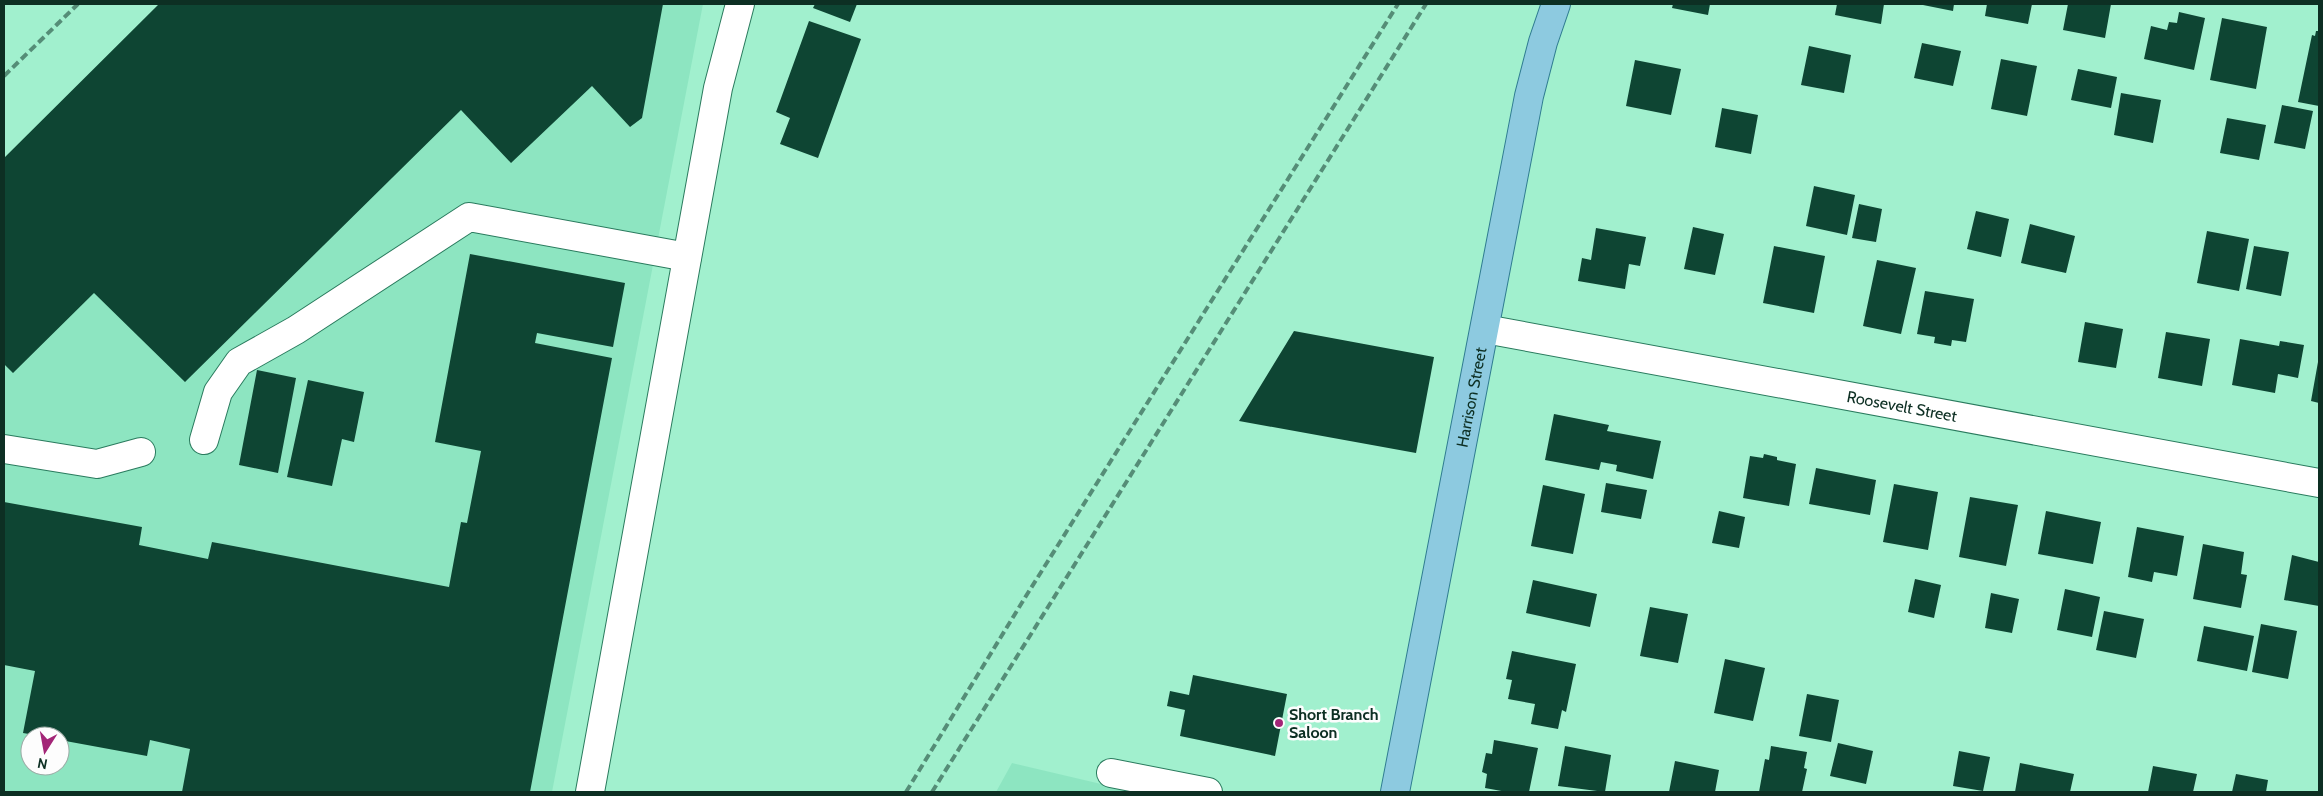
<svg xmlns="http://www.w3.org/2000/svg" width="2323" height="796" viewBox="0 0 2323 796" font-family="Cabin,sans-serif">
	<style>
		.built { fill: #8de5c1; fill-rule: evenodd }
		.building { fill: #0e4533 }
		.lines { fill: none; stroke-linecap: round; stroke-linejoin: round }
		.minor-casing { stroke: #2a7b5e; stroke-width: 30 }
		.major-casing { stroke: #2f7c90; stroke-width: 30 }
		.minor { stroke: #fff; stroke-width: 28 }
		.major { stroke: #8dcae0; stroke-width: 28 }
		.rail { stroke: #558d77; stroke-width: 4; stroke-dasharray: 8 4; stroke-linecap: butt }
		.poi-dot { fill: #a32577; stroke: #fdfdfd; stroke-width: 2 }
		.labels { text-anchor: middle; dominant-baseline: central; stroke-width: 5; stroke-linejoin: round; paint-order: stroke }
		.street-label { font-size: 16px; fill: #0d2f23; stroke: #fdfdfd }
		.poi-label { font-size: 16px; font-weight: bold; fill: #0d2f23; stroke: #fdfdfd; text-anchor: start }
	</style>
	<rect width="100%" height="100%" fill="#a1f0ce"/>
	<path class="built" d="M162,4H703L552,792H4V159ZM30,736H60V766H30Z
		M1012,763L1135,792H996Z"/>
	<path class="building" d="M159,4H663L642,118L630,127L592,86L511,163L461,110L185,382L94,293L13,373L4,364V158Z
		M815,4H857L850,22L813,8Z
		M1673,4H1710L1708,15L1672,8Z
		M1837,4H1884L1881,24L1835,15Z
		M1918,4H1954L1953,11Z
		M1987,4H2032L2028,24L1985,16Z
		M2068,4H2111L2105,38L2063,30Z
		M2179,12L2205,18L2194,70L2144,59L2151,26L2167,30L2169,22L2177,23Z
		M2222,18L2267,27L2256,89L2210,80Z
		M809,21L861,39L818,158L780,144L790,118L776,112Z
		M2316,31H2319V106L2298,102L2312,35L2315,36Z
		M1922,43L1961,51L1953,86L1914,78Z
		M1809,46L1851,55L1844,93L1801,85Z
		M2001,59L2037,66L2027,116L1991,109Z
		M1635,60L1681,69L1671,115L1626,106Z
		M2078,69L2117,77L2111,108L2071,100Z
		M2121,93L2161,100L2153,143L2114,135Z
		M2282,105L2313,111L2305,149L2274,143Z
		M1722,108L1758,115L1751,154L1715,147Z
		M2227,118L2266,125L2259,160L2220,153Z
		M1814,186L1855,195L1847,235L1806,226Z
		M1859,204L1882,209L1876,242L1852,238Z
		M1976,211L2009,219L2001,257L1967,249Z
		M2030,224L2075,236L2066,273L2021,263Z
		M1693,227L1724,234L1715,275L1684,269Z
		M1596,228L1646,237L1640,266L1629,264L1625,289L1578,281L1582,258L1591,260Z
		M2207,231L2249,239L2239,291L2197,283Z
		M1774,246L1825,256L1814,313L1763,303Z
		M2254,246L2289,252L2281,296L2246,289Z
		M470,254L625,283L613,347L537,333L535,343L612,358L530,792H182L190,749L150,740L147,756L60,740V736H41L23,733L35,671L4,665V502L142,527L139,545L208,559L212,542L449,587L461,522L467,523L481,451L435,442Z
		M1877,260L1916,268L1901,334L1863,326Z
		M1925,291L1974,299L1966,342L1952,340L1951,346L1934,343L1935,337L1917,334Z
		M2085,322L2123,329L2116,368L2078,362Z
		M1294,331L1434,357L1416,453L1239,421Z
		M2166,332L2210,339L2202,386L2158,378Z
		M2240,339L2279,346L2280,341L2304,345L2298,378L2278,374L2275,393L2232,385Z
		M2318,362H2319V403L2311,401Z
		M257,370L296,378L278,473L239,465Z
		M308,380L364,392L354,442L342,439L332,486L287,477Z
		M1554,414L1609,425L1607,431L1661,441L1653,479L1616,471L1617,465L1601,462L1599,470L1545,460Z
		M1764,454L1777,457V460L1796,464L1789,506L1743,498L1750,456L1763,458Z
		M1816,468L1876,480L1870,515L1809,504Z
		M1606,483L1647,490L1641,519L1601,512Z
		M1894,484L1938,492L1928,550L1883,542Z
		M1543,485L1585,494L1573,554L1531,546Z
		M1970,497L2018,505L2006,566L1959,557Z
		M1719,511L1745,517L1739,548L1712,543Z
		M2046,511L2101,522L2093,564L2038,554Z
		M2137,527L2184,536L2177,576L2154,572L2152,582L2128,577Z
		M2203,544L2244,552L2241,574L2247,575L2241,608L2193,599Z
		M2292,555L2319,562V606L2284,600Z
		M1915,579L1941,585L1934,618L1908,612Z
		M1533,580L1597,594L1590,627L1526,613Z
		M2065,589L2100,597L2092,637L2057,630Z
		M1991,593L2019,599L2012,633L1985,628Z
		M1650,607L1688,614L1678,663L1640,656Z
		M2104,611L2144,619L2136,658L2096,650Z
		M2261,624L2297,631L2288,679L2252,672Z
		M2204,626L2254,636L2247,671L2197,661Z
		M1512,651L1576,664L1566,712L1562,710L1558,729L1531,724L1535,704L1508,699L1512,680L1506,679Z
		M1725,659L1765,668L1753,721L1714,713Z
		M1193,675L1287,694L1275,756L1180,736L1185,710L1167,706L1170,691L1189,695Z
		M1807,694L1839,700L1831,742L1799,736Z
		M1494,740L1538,748L1529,792H1507L1485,788L1487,774L1482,772L1486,753L1492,754Z
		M1838,743L1873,751L1866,784L1830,776Z
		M1565,746L1611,755L1605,792L1558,786Z
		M1771,746L1807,752L1804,768L1807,769L1802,792H1759L1765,759L1769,760Z
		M1959,751L1990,757L1983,791L1953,786Z
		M1675,761L1719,770L1715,792H1669Z
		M2020,763L2074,774L2070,792H2015Z
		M2153,766L2197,774L2193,792H2148Z
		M2236,774L2268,780L2266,792H2232Z"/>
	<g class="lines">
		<defs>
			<g id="minor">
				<path id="s1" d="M1485,329L2319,483"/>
				<path d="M204,440L218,392L239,362L296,330L469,217L687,257"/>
				<path d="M4,449L97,464L141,452"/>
				<path d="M1111,773L1208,792"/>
				<path d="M590,792L718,88L740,4"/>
			</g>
			<g id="major">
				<path id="s2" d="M1395,792L1529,96L1543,42L1556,4"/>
			</g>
		</defs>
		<use href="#minor" class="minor-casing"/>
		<use href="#major" class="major-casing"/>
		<use href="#minor" class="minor"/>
		<use href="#major" class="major"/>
		<path class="rail" d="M4,76L78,4
			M906,792L1026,596L1398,4
			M932,792L1426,4"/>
	</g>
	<circle class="poi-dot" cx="1279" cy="723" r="5"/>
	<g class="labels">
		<g class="street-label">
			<text stroke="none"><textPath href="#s2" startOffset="402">Harrison Street</textPath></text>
			<text stroke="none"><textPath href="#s1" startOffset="424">Roosevelt Street</textPath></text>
		</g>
		<g class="poi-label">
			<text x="1289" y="714">Short Branch<tspan x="1289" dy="18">Saloon</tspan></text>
		</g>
	</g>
	<rect width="2323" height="796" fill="none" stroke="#0d2f23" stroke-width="10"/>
	<g transform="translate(45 751) rotate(191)"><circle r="24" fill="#fdfdfd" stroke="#9daba6"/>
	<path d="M0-4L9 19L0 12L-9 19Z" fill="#a32577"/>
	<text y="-8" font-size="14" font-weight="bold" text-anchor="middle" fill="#0d2f23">N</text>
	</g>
</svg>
